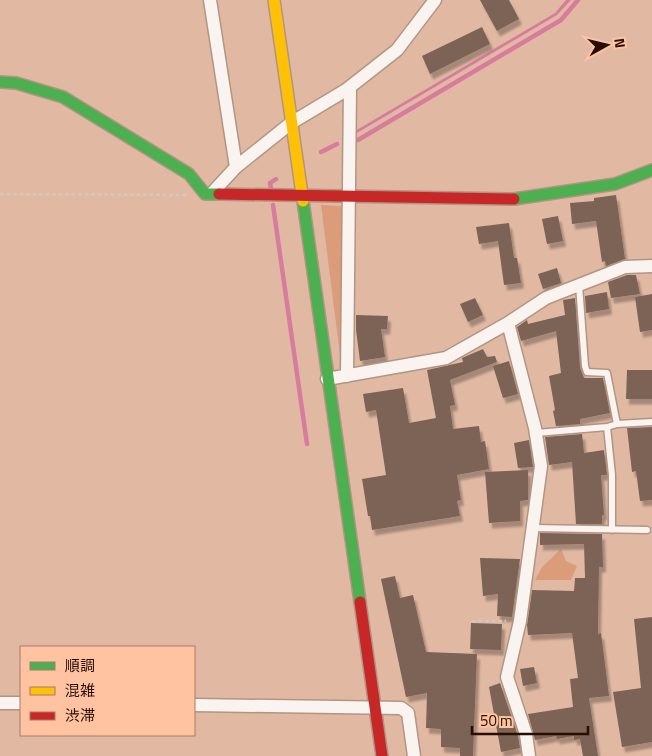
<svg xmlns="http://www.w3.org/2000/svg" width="652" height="756" viewBox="0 0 652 756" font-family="'Titillium Web','Noto Sans JP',sans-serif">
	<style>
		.green { fill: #da9c79 }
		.water { fill: #d77c9d }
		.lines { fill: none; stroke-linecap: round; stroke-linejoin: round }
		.stream { stroke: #d77c9d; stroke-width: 4.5 }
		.building { fill: #7b6355; filter: url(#shadow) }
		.lane-casing { stroke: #b39483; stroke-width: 9 }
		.street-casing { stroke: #b39483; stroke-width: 15 }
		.fast-casing { stroke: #b39483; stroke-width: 14 }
		.slow-casing { stroke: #b39483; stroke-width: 14 }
		.jam-casing { stroke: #b39483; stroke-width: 14 }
		.path { stroke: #d3c7c0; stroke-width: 2.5; stroke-dasharray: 4 2.5; stroke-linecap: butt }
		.lane { stroke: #faf4f1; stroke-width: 6 }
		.street { stroke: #faf4f1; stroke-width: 12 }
		.fast { stroke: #4caf50; stroke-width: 11 }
		.slow { stroke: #ffc107; stroke-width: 11 }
		.jam { stroke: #c62828; stroke-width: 11 }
	</style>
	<defs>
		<filter id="shadow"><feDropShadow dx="3" dy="5.5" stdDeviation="1" flood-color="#0004"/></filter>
	</defs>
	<rect width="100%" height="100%" fill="#e1b9a3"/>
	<path class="green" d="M321,205L342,206L341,363Z
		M561,549L566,561L577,566L571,580H535L542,567Z"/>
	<path class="water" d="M566,0H571L557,15L357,133L355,131L555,13Z"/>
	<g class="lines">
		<path class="stream" d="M358,140L561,20L578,0
			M321,152L337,144
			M271,189L270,183L276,179
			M273,205L307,444"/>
	</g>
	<path class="building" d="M480,0H509L519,19L497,31Z
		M482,27L490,44L430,74L422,56Z
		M616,195L625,259L606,266L605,261L602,262L596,221L572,224L570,203L594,201V198Z
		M558,216L563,241L547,244L542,219Z
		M509,223L514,258H517L521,283L504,285L498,241L479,244L476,227Z
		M557,268L561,283L543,289L538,274Z
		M627,275H636L640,294L611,298L608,282Z
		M607,292L609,309L586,313L585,296Z
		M652,294V330L640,332L635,297Z
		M475,298L483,315L468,322L460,304Z
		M575,298L580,368L584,378H603L610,413L580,419V424L556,426L553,411L555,410L549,376L561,373L556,331L521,341L517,327L527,320L528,324L565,315L563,300Z
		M356,315L388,316L387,329H381L385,357L360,361L356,330Z
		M483,349L487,357L495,356L497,362L450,380L455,405L450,406L453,429L479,426L481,442L485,441L489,469L457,475L461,500L457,501L460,516L372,530L370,516H368L362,479L386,475L376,410L366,412L363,394L403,388L409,423L436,418L427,370L463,362L462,358Z
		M509,361L518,394L503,398L493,366Z
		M627,370H652V399H626Z
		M652,427V500L640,501L636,471L632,472L627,428Z
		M582,434L584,453L604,450L607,475H601L604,515H602V524H576L572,462L549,465L545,437Z
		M529,440L533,467L518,468L514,443Z
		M528,470V500L520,501V521L489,523L485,472Z
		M540,533L602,534L603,567H599L598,634L601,633L609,696L589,698L598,756H583L580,739L574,740V736L557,739L556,736L535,740L528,714L573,707L570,679L578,678L572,633L528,635L527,625L532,590L574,591L575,578H585L584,544L540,545Z
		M480,558L520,559L512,617L497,616L498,594L483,596Z
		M395,576L400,598L413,595L426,652L477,654L473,756H460V748L441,747V729L426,728L427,693L406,697L381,579Z
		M652,617V742L622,747L613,692L641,688L634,619Z
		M471,623L502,624L501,650L470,649Z
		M534,667L537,683L523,686L520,669Z
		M500,683L518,736L520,748L501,752L489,687Z"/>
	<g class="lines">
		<defs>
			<path id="lane" d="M579,285L585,366L587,372L607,373L617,424
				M607,427L612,475V530
				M536,433L607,427L617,424L652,422
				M533,528L647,530"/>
			<path id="street" d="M210,0L236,167
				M212,193L236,167L291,123L346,90L397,50L435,0
				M508,323L535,428L541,466L520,621L507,677L526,734L529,756
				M347,376L350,88
				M327,379L446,358L508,323L546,298L625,267L652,266
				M0,703H21
				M194,705L401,708L408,713L414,756"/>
			<path id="fast" d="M0,82L16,83L63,97L189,174L205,194H219
				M514,199L615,184L652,170
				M303,201L360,602"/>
			<path id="slow" d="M274,0L303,201"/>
			<path id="jam" d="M219,194L514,199
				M360,602L382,756"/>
		</defs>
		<use href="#lane" class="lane-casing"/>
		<use href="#street" class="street-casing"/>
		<use href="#fast" class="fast-casing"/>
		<use href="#slow" class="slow-casing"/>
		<use href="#jam" class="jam-casing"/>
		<path class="path" d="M0,194L186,195
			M472,621H506"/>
		<use href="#lane" class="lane"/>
		<use href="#street" class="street"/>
		<use href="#fast" class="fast"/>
		<use href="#slow" class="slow"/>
		<use href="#jam" class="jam"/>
	</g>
	<rect x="20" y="646" width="175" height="90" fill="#ffc3a2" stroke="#a97b62"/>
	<rect x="30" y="662" width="25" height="8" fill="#4caf50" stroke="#a97b62"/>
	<text x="65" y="671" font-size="15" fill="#280e01">順調</text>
	<rect x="30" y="687" width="25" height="8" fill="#ffc107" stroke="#a97b62"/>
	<text x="65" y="696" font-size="15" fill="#280e01">混雑</text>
	<rect x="30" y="712" width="25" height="8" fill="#c62828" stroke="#a97b62"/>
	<text x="65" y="721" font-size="15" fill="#280e01">渋滞</text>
	<g transform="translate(607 45) rotate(82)" stroke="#ffc3a2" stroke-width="4" paint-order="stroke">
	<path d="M0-4L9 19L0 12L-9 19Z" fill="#280e01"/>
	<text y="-8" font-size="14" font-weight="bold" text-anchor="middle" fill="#280e01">N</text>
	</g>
	<path d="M472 726v8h116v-8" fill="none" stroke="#280e01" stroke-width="2.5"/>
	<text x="480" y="726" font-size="15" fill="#280e01" stroke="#ffc3a2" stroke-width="4" paint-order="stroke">50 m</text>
</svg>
